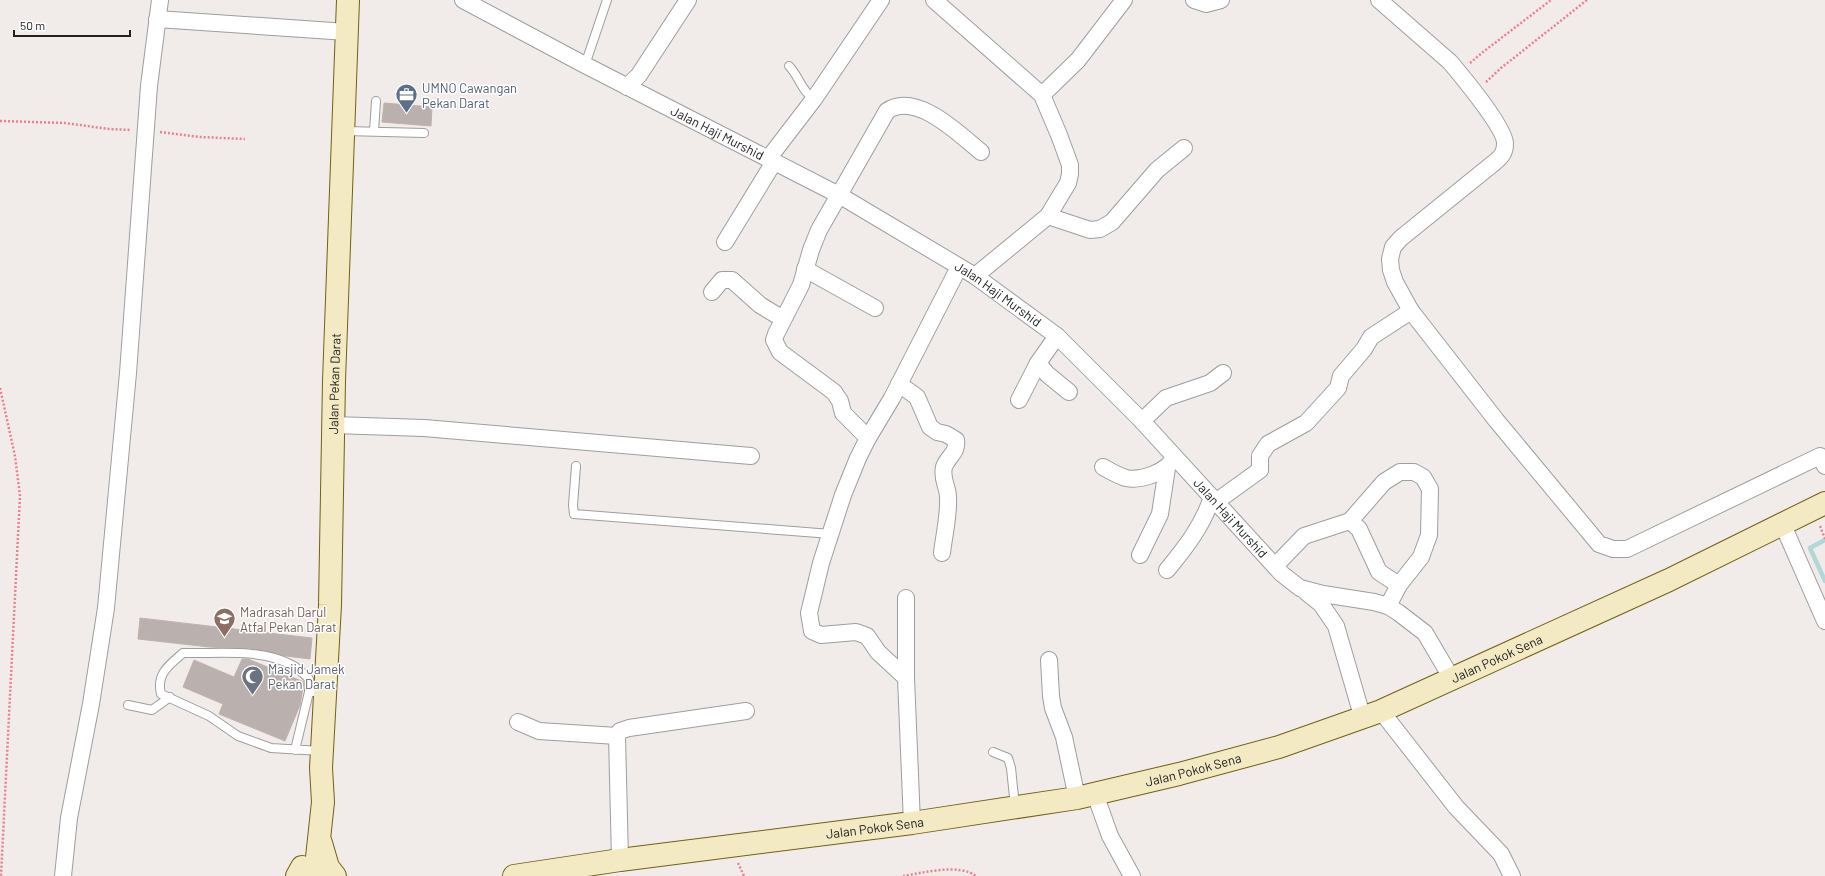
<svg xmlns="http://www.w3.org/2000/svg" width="1825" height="876" viewBox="0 0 1825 876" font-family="Barlow,sans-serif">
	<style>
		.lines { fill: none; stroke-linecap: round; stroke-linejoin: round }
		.stream { stroke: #afd9d8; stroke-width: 4.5 }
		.building { fill: #bab1af; stroke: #c1b1ad }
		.lane-casing { stroke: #9e9e9e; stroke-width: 10 }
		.street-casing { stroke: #9e9e9e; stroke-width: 18 }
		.secondary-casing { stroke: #6f6212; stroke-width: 24 }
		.path { stroke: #eb808f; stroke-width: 2.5; stroke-dasharray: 2 2; stroke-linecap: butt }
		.lane { stroke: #fff; stroke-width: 8 }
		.street { stroke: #fff; stroke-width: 16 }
		.secondary { stroke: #f3eac4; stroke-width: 22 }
		.labels { text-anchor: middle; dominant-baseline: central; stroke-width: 3; stroke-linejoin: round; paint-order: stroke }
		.service-label { font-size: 13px; fill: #4e5e75; stroke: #fff; text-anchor: start }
		.street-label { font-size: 13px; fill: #212121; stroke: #fff }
		.education-label { font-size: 13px; fill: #785e54; stroke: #fff; text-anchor: start }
		.worship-label { font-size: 13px; fill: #5b616d; stroke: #fff; text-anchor: start }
	</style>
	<rect width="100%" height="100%" fill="#f1ece9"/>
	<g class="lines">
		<path class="stream" d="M1825,540L1810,548L1825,581"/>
	</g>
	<path class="building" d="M384,103L432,107L431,126L382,122Z
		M140,618L312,638L310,659L286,656L253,649L209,647L138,639Z
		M242,659H248L304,682L300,705L285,741L219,714L223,704L183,687L194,660L234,677Z"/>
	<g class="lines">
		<defs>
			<path id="lane" d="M585,65L607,0
				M789,66C799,76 802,92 814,99
				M345,131L424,133
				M374,131L376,101
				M576,466L573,505L574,514L831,534
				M309,692V679C304,674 298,668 292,665C260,648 218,654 183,653C169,665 156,674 161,694L209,716L238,736L271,748L321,751
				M128,705L152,710L170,697
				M295,750L309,692H313
				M993,752L1008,758L1011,768L1015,807"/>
			<g id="street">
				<path id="s1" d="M463,0L585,65L839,195L975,276L1057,336L1142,421L1282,574L1300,588L1323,594L1374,602L1388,606L1399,613L1425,633L1452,679"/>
				<path d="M934,0L1042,95L1059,135L1070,165V174L1068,183L1048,216L975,276"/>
				<path d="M1194,0L1206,4L1221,0"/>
				<path d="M1379,0L1450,62C1461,75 1506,129 1505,144C1505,153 1501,157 1495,162L1401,238L1393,247L1390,259L1391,270L1395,282L1411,311L1496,420L1599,544L1613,549H1627L1820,456L1825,466"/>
				<path d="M157,19L347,32"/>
				<path d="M627,87L639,75L688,0"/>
				<path d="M1042,95L1078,60L1124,0"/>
				<path d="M768,159L814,99L881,0"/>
				<path d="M1048,216L1090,230L1100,229L1112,222L1157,170L1184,148"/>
				<path d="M725,242L774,162"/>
				<path d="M805,269L875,308"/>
				<path d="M712,292L722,280H732L760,305L783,319"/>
				<path d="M1057,336L1038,363L1047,374L1069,392"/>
				<path d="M899,384L917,397L930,427L937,432L946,434L956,440C958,453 948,456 944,467C941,479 948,487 948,497C949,516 944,535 942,553"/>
				<path d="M1019,400L1038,363"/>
				<path d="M1142,421L1166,398L1210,383L1223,373"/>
				<path d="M333,425L424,428L751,456"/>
				<path d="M868,438L843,413L840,401L834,392L780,352L774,340L776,334L801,285L811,250L819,230L887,111C916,91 959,134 981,152"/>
				<path d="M1103,467C1110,471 1119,476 1126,478C1141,481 1163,473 1172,461"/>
				<path d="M1217,501L1260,470V456L1268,444L1306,423L1338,388L1341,376L1364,349L1371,337L1411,311"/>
				<path d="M1350,521L1359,529L1379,572L1399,585"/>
				<path d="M1782,523L1825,621"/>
				<path d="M1140,555L1160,514L1167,468"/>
				<path d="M1275,566L1304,536L1350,521L1384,482L1400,472H1414L1423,477L1430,489L1429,535L1421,557L1399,585L1388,606"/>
				<path d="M1167,570C1186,547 1203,525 1212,497"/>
				<path d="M1306,592L1321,604L1336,626L1363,719"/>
				<path d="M906,598V678L912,823"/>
				<path d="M1049,660L1051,696L1053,708L1064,737L1077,798"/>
				<path d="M906,678L878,652L867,636L856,632L821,635L812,631L809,613L821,563L843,495L858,458L868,438L892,398L959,267"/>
				<path d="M1381,711L1456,807L1501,854L1512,876"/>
				<path d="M518,722L539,731L617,736L620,731L629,728L746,711"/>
				<path d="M617,736L620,860"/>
				<path d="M1095,794L1110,836L1132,876"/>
				<path d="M63,876L69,818L91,704L106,608L128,373L149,86L160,0"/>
			</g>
			<g id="secondary">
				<path d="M321,843L328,867L335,876"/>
				<path d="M297,876L302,867"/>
				<path id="s2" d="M315,876L323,802L321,768L330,605L334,381L348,0"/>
				<path id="s3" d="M514,876L620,860L912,823L1077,798L1179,774L1279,747L1381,711L1669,580L1825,503"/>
			</g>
		</defs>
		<use href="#lane" class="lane-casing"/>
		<use href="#street" class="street-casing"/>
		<use href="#secondary" class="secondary-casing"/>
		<path class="path" d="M1470,63L1483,52L1551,0
			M1486,82L1501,68L1587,0
			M0,121L65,123L109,129L131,130
			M160,132L200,137L245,139
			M0,388L15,456L20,496L1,876
			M1820,526L1825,539
			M738,863L744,876
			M903,876C922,873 959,863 976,876"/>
		<use href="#lane" class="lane"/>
		<use href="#street" class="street"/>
		<use href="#secondary" class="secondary"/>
	</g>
	<defs>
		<symbol id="office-pin" viewBox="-11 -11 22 30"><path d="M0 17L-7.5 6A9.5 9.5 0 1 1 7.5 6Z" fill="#5c6f8a" stroke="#fff"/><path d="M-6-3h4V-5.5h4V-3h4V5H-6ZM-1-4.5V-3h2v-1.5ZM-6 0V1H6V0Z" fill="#fff"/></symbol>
		<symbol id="school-pin" viewBox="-11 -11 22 30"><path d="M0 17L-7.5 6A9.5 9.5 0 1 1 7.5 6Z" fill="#8d6e63" stroke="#fff"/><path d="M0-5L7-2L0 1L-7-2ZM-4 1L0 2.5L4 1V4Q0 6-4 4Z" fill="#fff"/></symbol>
		<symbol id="mosque-pin" viewBox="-11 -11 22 30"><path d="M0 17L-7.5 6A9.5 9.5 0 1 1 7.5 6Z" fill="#6b7280" stroke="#fff"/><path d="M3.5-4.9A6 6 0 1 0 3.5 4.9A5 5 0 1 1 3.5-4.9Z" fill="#fff"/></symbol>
	</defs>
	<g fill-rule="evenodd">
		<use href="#office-pin" x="394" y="82" width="25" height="34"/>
		<use href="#school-pin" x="212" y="606" width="25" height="34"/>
		<use href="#mosque-pin" x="240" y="664" width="25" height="34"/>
	</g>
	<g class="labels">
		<g class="service-label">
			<text x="422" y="88">UMNO Cawangan<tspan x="422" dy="15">Pekan Darat</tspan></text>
		</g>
		<g class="street-label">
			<text stroke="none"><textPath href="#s1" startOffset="287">Jalan Haji Murshid</textPath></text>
			<text stroke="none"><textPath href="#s1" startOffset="611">Jalan Haji Murshid</textPath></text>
			<text stroke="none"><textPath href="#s2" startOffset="493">Jalan Pekan Darat</textPath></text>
			<text stroke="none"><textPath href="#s1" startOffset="935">Jalan Haji Murshid</textPath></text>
			<text stroke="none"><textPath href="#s3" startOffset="1012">Jalan Pokok Sena</textPath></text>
			<text stroke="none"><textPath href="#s3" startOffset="688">Jalan Pokok Sena</textPath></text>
			<text stroke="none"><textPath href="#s3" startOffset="364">Jalan Pokok Sena</textPath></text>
		</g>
		<g class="education-label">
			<text x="240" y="612">Madrasah Darul<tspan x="240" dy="15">Atfal Pekan Darat</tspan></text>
		</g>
		<g class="worship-label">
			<text x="268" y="669">Masjid Jamek<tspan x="268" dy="15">Pekan Darat</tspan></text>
		</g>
	</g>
	<path d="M14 30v6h116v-6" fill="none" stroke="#212121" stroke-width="2"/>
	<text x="20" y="30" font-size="12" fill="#212121" stroke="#ffffff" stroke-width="3" paint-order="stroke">50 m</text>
</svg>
